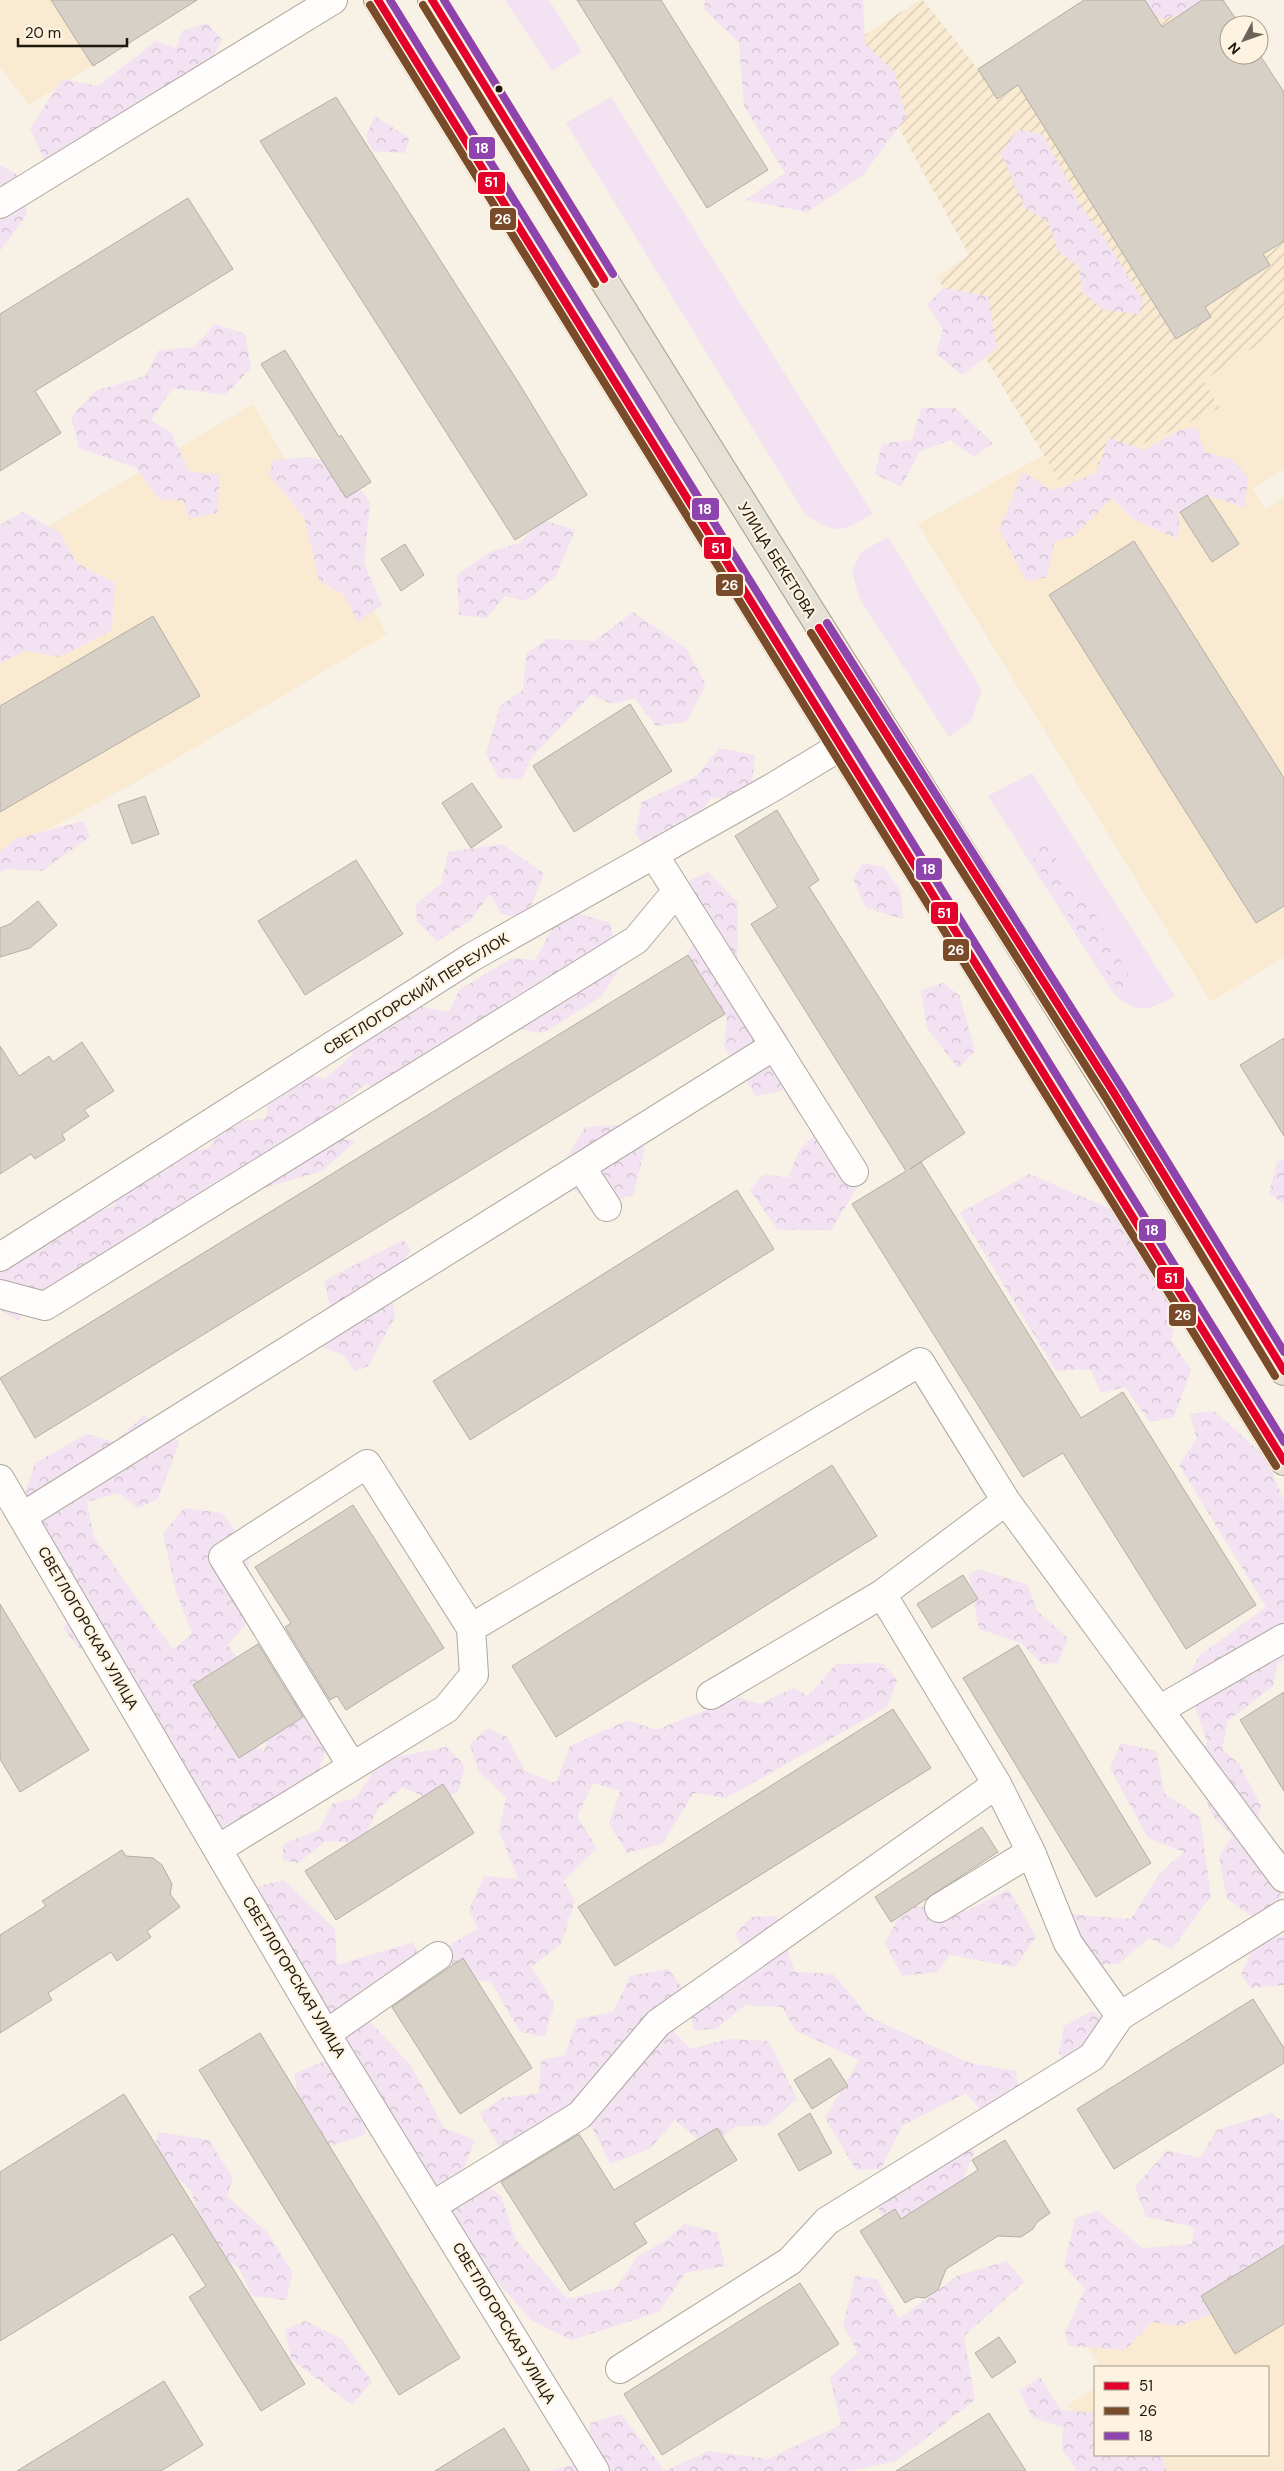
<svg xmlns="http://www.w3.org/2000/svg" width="1284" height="2471" viewBox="0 0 1284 2471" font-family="'DM Sans',sans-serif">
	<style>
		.built { fill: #f9ead1 }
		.industrial { fill: url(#industrial-furrows) }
		.green { fill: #f3e2f2 }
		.forest { fill: url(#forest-crowns) }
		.building { fill: #d6d0c6; stroke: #b4aea4 }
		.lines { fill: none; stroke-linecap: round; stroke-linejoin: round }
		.minor-casing { stroke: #aea89e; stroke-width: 30 }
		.major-casing { stroke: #a59b86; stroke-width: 30 }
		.minor { stroke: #fefdfb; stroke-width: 28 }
		.major { stroke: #e6e1d7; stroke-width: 28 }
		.bus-1-casing { stroke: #fdf3e0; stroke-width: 11 }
		.bus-2-casing { stroke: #fdf3e0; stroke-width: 11 }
		.bus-3-casing { stroke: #fdf3e0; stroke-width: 11 }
		.bus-1 { stroke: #e4002b; stroke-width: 8 }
		.bus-2 { stroke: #7a4b2a; stroke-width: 8 }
		.bus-3 { stroke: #8e44ad; stroke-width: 8 }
		.bus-dot { fill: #1e180d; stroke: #fdf3e0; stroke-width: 2 }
		.labels { text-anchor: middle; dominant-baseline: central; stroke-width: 4.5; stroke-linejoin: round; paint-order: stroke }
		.street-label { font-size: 15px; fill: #1e180d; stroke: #fdf3e0 }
		.line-badge { stroke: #fdf3e0; stroke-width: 2 }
		.badge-label { font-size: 14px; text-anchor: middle; font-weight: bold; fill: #fff }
	</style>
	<defs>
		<pattern id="industrial-furrows" width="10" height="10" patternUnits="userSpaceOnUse" patternTransform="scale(1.25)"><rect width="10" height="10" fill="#f9ead1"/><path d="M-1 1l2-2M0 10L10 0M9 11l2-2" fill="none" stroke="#d5c8b2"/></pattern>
		<pattern id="forest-crowns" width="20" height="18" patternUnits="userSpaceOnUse" patternTransform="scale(1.25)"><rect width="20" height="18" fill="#f3e2f2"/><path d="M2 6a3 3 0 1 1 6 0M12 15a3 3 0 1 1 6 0" fill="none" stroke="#d0c1ce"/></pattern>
	</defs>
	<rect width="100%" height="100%" fill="#f7f1e6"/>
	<path class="built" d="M0,0H197L29,105L0,67Z
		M1284,327V469L1253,489L1265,509L1284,497V957L1211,1002L918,524L1044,455L1060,481L1220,407L1202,381Z
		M253,404L387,634L133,784L0,855V555Z
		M1284,2214V2471H1108L1098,2455H1268V2367H1100L1082,2338Z
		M1095,2388V2450L1068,2405Z"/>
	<path class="industrial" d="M920,0H923L978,69L1084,0H1223L1240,25H1229V55L1284,92V327L1203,381L1220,408L1060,482L937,277L969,255L852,43Z"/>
	<path class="green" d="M505,0H549L582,52L552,71Z
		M611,97L873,514C839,532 839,536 805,514L566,123Z
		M888,537L982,690L971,721L949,737L859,598L852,571L861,552Z
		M1032,773L1175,996C1146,1011 1139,1015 1113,993L988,796Z"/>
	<path class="forest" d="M705,0H863L865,44L895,72L906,117L863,175L807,212L745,200L785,173L744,106L739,43L704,9Z
		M1138,0H1227L1161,20Z
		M207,23L222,40L206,70L46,163L30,129L62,79L98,86L156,41L176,48L182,31Z
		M375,116L409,138L405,153L373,151L366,136Z
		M1019,129L1043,135L1082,207L1104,237L1143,300L1139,314L1103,310L1082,292L1079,267L1058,251L1048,222L1025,208L1001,153Z
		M0,165L23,178L27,214L0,251Z
		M943,288L988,296L997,348L962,375L936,353L943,329L927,305Z
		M215,324L245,334L251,368L225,395L173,388L151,420L171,432L189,471L220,475L217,513L189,519L183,501L159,499L136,468L79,448L71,417L95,391L145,376L159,350L194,347Z
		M921,408H955L993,443L974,457L950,440L920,451L901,487L875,474L882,444L912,440Z
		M1197,428L1205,452L1232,459L1248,477L1245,508L1207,495L1180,512L1178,539L1133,519L1112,498L1074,536L1054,542L1047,577L1027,582L999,529L1023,472L1053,491L1097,472L1108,438L1144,450L1181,429Z
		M311,457L347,469L370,503L364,563L382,605L358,622L344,595L319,581L304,517L269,475L273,460Z
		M23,512L60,533L76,562L115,583L112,630L60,657L26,651L0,663V525Z
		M543,520L575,530L556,576L526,601L505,596L487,618L459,615L457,575L490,552L520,543Z
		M633,612L686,648L706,685L686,722L656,726L635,698L612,704L591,695L532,757L522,779L499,778L486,754L500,706L523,690L526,654L547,639L595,641Z
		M719,748L755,755L751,794L735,802L712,797L684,832L645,847L635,833L642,802L697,776Z
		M83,821L90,837L42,871L6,869L0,873V852L15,839Z
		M1036,838L1055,856L1070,886L1087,900L1131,979L1126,1000L1064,910L1029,852Z
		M502,844L544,873L526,919L501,914L490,894L470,921L437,941L417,922L416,904L441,884L448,852Z
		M863,863L884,867L901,892L903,919L866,908L853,879Z
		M708,872L738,903L737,966L787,1034L805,1084L845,1132L862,1180L831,1230H778L750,1190L764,1174L788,1178L800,1149L818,1132L795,1110L784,1090L756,1096L724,1046L727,1019L687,956L697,936L684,883Z
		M563,909L610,923L620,968L601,997L543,1033L501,1026L397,1097L366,1084L331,1112L329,1137L356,1141L322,1171L260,1189L236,1169L200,1206L135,1232L105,1276L74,1270L18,1320L0,1310V1246L49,1232L115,1205L128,1163L209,1148L223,1124L266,1118L270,1091L292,1071L325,1079L352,1055L348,1026L409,1004L449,1012L459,990L512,958L535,960Z
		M943,983L960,996L975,1051L958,1068L927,1028L921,990Z
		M618,1125L645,1148L633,1195L598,1206L573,1190L566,1159L585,1127Z
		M1284,1159V1204L1269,1193L1277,1162Z
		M1029,1174L1113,1210L1180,1311L1171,1340L1191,1370L1174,1417L1150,1422L1125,1387L1101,1393L1090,1369L1056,1371L960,1213Z
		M403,1240L411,1250L388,1279L395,1317L368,1366L355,1372L343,1355L313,1344L331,1310L324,1281Z
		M1214,1411L1265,1456L1284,1501V1658L1277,1665L1273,1686L1228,1721L1222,1749L1240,1765L1261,1806L1257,1823L1284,1851L1280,1905L1256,1919L1227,1899L1219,1856L1232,1836L1213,1816L1192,1767L1207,1742L1186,1681L1199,1656L1266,1607L1179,1465L1197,1438L1190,1414Z
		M144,1415L179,1442L158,1499L138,1508L119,1493L87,1502L94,1537L173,1650L192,1633L176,1592L163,1534L184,1508L222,1513L249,1550L246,1624L228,1645L254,1680L238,1738L264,1751L274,1720L297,1690L329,1741L307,1804L215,1833L172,1781L171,1739L133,1721L116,1661L79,1648L63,1628L84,1604L17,1519L35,1463L87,1434L115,1442Z
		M978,1569L1028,1585L1037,1611L1068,1638L1058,1663L1042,1664L1021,1643L979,1629L969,1575Z
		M883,1663L897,1680L887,1707L726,1798L694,1793L662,1844L627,1853L609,1824L620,1791L593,1783L577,1817L597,1848L564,1881L575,1901L561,1944L531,1967L554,2003L545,2037L520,2032L491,1982L456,1977L447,1946L478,1929L469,1910L484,1876L518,1879L499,1831L506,1797L478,1771L470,1744L488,1728L507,1737L525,1771L556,1783L570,1746L628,1720L656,1730L738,1697L760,1704L794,1688L808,1696L836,1664Z
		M1121,1743L1156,1751L1165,1794L1200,1817L1211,1896L1172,1949L1149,1938L1118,1964L1087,1965L1068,1914L1131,1919L1160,1873L1184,1852L1148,1838L1110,1768Z
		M447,1747L465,1766L458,1792L433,1801L403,1787L377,1810L362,1843L326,1841L298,1863L283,1860V1844L319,1830L332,1804L356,1798L381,1760Z
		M284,1880L335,1929L337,1965L413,1942L424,1968L365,2016L412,2067L444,2128L475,2140L464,2168L501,2196L516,2240L567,2299L616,2288L637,2257L668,2239L684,2224L717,2232L725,2266L685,2273L659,2312L571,2340L531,2320L454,2233L377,2105L363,2136L330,2146L303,2113L294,2074L332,2058L334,2029L286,1996L260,1940L252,1888Z
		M1009,1889L1036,1937L1015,1967L950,1955L937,1972L902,1976L885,1943L905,1905L967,1911Z
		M776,1916L795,1972L833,1974L869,2017L970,2063L1016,2071L1021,2113L995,2127L966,2093L902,2126L881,2169L856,2170L825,2118L859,2060L795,2030L782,2007L745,2005L716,2029L693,2030L691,2012L755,1969L735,1934L752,1917Z
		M1284,1936V1985L1251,1988L1241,1975L1257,1938Z
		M668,1969L686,1993L674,2032L691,2049L728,2039L769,2041L797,2099L766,2126H736L708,2148L675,2120L650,2149L610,2164L592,2127L551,2121L524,2159L499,2147L480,2113L502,2098L539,2093L541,2060L565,2055L577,2019L613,2012L630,1976Z
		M1093,2011L1123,2033L1110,2060L1075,2078L1059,2053L1064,2026Z
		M1271,2113L1284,2122V2269L1220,2311L1179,2326L1152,2322L1125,2350L1069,2346L1065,2332L1085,2289L1064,2266L1075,2218L1098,2211L1142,2248L1192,2244L1194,2227L1146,2217L1135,2187L1167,2150L1200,2158L1217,2130Z
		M158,2132L209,2140L233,2178L227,2196L267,2232L293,2273L286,2300L252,2296L239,2268L209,2247L191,2191L154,2154Z
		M957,2145L975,2150L941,2233L884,2225L877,2202Z
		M1007,2261L1024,2282L964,2336L975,2400L896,2461L850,2471H549L582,2462L591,2423L621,2414L665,2471L709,2451L767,2459L841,2425L830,2377L858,2353L843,2325L855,2276L877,2279L899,2319L957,2276Z
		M305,2321L342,2339L372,2382L352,2405L291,2359L285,2330Z
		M1040,2377L1061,2410L1095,2413V2455H1162L1166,2471H1077L1062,2449L1063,2427L1033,2418L1019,2391Z"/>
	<path class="building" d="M51,0H197L93,66Z
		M577,0H661L768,170L707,208Z
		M1084,0H1145L1162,27L1202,0H1223L1240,25H1229V55L1259,54L1284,92V241L1263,254L1270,265L1205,307L1211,317L1176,339L1018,85L997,99L978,69Z
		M336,97L520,385L587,495L515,540L260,141Z
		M188,198L233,269L35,391L61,433L0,471V314Z
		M285,350L339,437L341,435L371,482L346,498L261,364Z
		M1207,495L1239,544L1212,562L1180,512Z
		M1134,541L1284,778V906L1256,923L1049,595Z
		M405,544L424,575L401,591L381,559Z
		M153,616L200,696L0,812V706Z
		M630,704L672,771L574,832L533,766Z
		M472,783L502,827L471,848L442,803Z
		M145,796L159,834L132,844L118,805Z
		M777,810L819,880L809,887L965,1133L910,1169L921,1162L1081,1418L1123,1392L1256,1605L1186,1649L1063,1453L1023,1477L852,1204L906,1171L751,924L778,907L735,836Z
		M356,860L403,934L305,995L258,921Z
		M38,901L57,925L30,948L0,957V928L10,924Z
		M688,955L725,1014L35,1438L0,1378Z
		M1284,1038V1136L1240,1065Z
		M82,1042L114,1091L84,1110L89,1116L62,1134L65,1140L35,1159L31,1154L0,1174V1046L19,1076L49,1056L53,1062Z
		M737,1190L774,1249L470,1440L433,1381Z
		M832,1465L877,1536L556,1737L512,1666Z
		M353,1505L444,1648L346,1710L337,1696L330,1700L285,1627L291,1623L255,1567Z
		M963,1575L978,1599L932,1628L917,1604Z
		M0,1604L89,1750L20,1792L0,1759Z
		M258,1644L303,1717L239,1758L193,1685Z
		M1018,1645L1151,1863L1096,1897L963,1678Z
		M1284,1692V1791L1240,1720Z
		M893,1709L931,1768L615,1966L578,1907Z
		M443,1784L474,1833L336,1920L305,1871Z
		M982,1827L998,1852L891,1922L875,1897Z
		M122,1850L126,1856L153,1858L162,1865L172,1884L170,1894L180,1907L147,1931L151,1937L117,1961L111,1952L48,1993L52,2000L0,2033V1935L46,1906L42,1901Z
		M463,1958L532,2068L460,2114L392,2007Z
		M1253,1999L1284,2048V2063L1114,2169L1077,2109Z
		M260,2033L460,2358L399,2395L199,2070Z
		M830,2058L848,2086L812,2109L794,2080Z
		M124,2094L305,2384L261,2411L189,2297L206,2286L173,2234L0,2341V2172Z
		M810,2113L832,2153L799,2171L778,2134Z
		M717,2128L737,2160L634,2223L647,2243L570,2291L501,2182L579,2134L614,2190Z
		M1005,2140L1050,2213L1037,2222L1033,2229L1021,2237L998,2236L946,2269L938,2290L925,2298L916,2297L905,2303L860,2231L895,2209L901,2219L978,2170L972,2160Z
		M1284,2245V2324L1235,2354L1201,2296Z
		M800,2283L839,2344L662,2455L624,2394Z
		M999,2337L1016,2362L992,2378L975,2353Z
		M164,2381L203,2445L161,2471H17Z
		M989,2413L1026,2471H896Z
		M504,2428L530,2471H435Z"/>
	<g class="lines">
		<defs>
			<path id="minor" d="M0,204L333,0
				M654,855L854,1172
				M581,1167L607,1207
				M0,1257L472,957L775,786L841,746
				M0,1294L45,1306L636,940L676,892
				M0,1479L326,2034L595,2471
				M23,1516L774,1046
				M882,1594L1006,1501
				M1284,1638L1159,1710L1284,1878
				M711,1695L882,1594L997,1784L1031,1852L1068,1943L1120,2016
				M352,1766L223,1557L367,1464L471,1628
				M218,1849L446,1709L474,1675L471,1628L920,1362L1006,1501L1159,1710
				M939,1908L1031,1852
				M326,2034L438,1956
				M432,2206L580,2115L658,2023L997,1784
				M620,2369L790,2261L827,2221L1092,2057L1120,2016L1284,1914"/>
			<path id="major" d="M378,0L1284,1461
				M432,0C711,460 1003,912 1284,1371"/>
		</defs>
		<use href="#minor" class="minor-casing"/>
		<use href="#major" class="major-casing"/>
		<use href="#minor" class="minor"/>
		<use href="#major" class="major"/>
		<defs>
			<path id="bus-1" d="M378,0L1284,1461
				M432,0L604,279
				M819,628L1114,1093L1284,1371"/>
			<path id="bus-2" d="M370,5L1276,1466
				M423,5L595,284
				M811,633L1106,1098L1275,1376"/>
			<path id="bus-3" d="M390,0L1284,1442
				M444,0L613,274
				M827,623L1122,1088L1284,1352"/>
		</defs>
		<use href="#bus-1" class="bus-1-casing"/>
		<use href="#bus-2" class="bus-2-casing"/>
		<use href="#bus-3" class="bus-3-casing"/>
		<use href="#bus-1" class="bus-1"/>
		<use href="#bus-2" class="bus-2"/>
		<use href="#bus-3" class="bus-3"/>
	</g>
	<circle class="bus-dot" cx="499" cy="89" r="4.5"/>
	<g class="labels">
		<g class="street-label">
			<text transform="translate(777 560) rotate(58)">УЛИЦА БЕКЕТОВА</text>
			<text transform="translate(416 994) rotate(-32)">СВЕТЛОГОРСКИЙ ПЕРЕУЛОК</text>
			<text transform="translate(88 1628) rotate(60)">СВЕТЛОГОРСКАЯ УЛИЦА</text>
			<text transform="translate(294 1977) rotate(59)">СВЕТЛОГОРСКАЯ УЛИЦА</text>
			<text transform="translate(504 2323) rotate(59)">СВЕТЛОГОРСКАЯ УЛИЦА</text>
		</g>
	</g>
	<g class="line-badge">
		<rect x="468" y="136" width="28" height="24" rx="5" fill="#8e44ad"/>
		<rect x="477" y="171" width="29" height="24" rx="5" fill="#e4002b"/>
		<rect x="489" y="207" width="28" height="24" rx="5" fill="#7a4b2a"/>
		<rect x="691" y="497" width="29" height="24" rx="5" fill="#8e44ad"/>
		<rect x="703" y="536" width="29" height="24" rx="5" fill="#e4002b"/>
		<rect x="715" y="573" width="29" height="24" rx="5" fill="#7a4b2a"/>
		<rect x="915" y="857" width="28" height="24" rx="5" fill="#8e44ad"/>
		<rect x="930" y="901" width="29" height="24" rx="5" fill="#e4002b"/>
		<rect x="942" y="938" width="28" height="24" rx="5" fill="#7a4b2a"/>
		<rect x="1138" y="1218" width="29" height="24" rx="5" fill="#8e44ad"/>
		<rect x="1156" y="1266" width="29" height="24" rx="5" fill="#e4002b"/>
		<rect x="1168" y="1303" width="29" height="24" rx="5" fill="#7a4b2a"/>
	</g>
	<g class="badge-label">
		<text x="482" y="153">18</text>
		<text x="491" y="187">51</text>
		<text x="503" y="224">26</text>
		<text x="705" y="514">18</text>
		<text x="718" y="553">51</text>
		<text x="730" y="590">26</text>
		<text x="929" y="874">18</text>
		<text x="944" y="918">51</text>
		<text x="956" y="955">26</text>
		<text x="1152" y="1235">18</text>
		<text x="1171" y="1283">51</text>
		<text x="1183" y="1320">26</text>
	</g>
	<rect x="1094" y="2366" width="175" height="90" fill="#fdf3e0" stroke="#a49b8c"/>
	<rect x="1104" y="2382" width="25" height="8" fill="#e4002b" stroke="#a49b8c"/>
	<text x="1139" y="2391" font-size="15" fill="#1e180d">51</text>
	<rect x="1104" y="2407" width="25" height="8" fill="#7a4b2a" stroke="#a49b8c"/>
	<text x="1139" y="2416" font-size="15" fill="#1e180d">26</text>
	<rect x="1104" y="2432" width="25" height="8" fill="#8e44ad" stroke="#a49b8c"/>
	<text x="1139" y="2441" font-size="15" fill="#1e180d">18</text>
	<g transform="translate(1244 40) rotate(229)"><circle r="24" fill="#fdf3e0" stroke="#a49b8c"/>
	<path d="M0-4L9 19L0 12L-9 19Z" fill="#6a6459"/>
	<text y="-8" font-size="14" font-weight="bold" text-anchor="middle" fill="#1e180d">N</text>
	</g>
	<path d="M18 38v8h109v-8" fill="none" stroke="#1e180d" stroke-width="2.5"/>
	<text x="25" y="38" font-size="15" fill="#1e180d" stroke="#fdf3e0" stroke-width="4" paint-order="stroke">20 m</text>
</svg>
